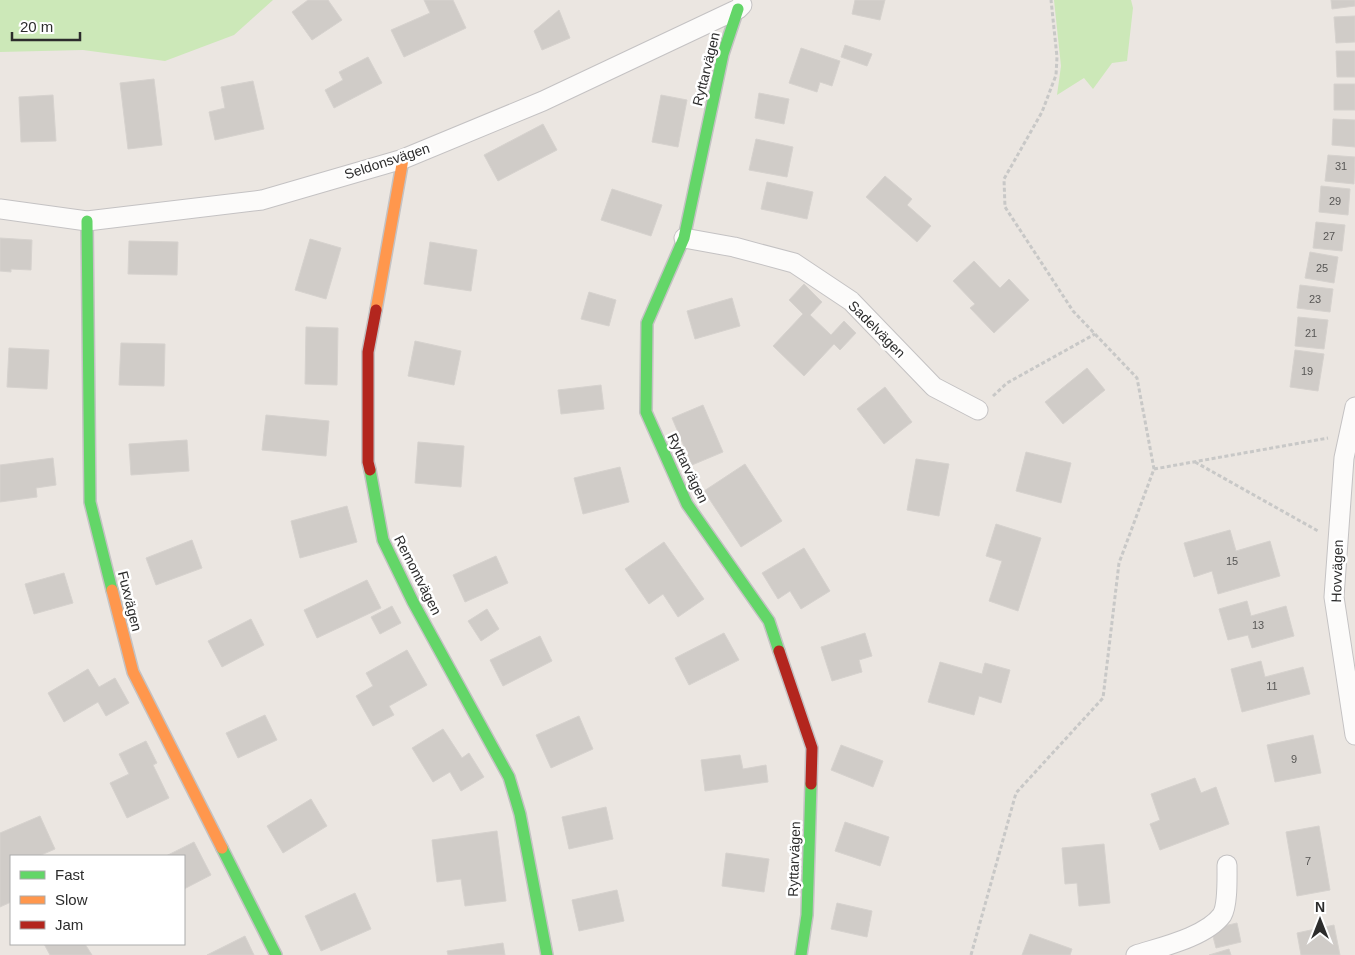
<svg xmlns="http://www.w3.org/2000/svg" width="1355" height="955" viewBox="0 0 1355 955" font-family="Arial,sans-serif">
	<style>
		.green { fill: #cce8b8 }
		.building { fill: #d0ccc8; stroke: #d6d2ce }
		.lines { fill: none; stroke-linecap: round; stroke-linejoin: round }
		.street-casing { stroke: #c4c2c3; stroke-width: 21 }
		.fast-casing { stroke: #c4c2c3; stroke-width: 14 }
		.slow-casing { stroke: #c4c2c3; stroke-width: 14 }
		.jam-casing { stroke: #c4c2c3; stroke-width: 14 }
		.path { stroke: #c8c8c7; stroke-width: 3; stroke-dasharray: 4 2.5; stroke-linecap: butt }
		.street { stroke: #fcfbfa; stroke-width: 19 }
		.fast { stroke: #63d668; stroke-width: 11 }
		.slow { stroke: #ff974d; stroke-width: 11 }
		.jam { stroke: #b3261e; stroke-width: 11 }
		.labels { text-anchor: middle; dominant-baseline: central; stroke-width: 5; stroke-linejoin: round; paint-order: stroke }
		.number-label { font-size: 11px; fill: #575655 }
		.street-label { font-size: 14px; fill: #2c2c2c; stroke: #fff }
	</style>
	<rect width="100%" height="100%" fill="#ebe6e1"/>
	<path class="green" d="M0,0H273L234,35L165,61L83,50L0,52Z
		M1054,0H1131L1133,8L1127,61L1112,63L1093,89L1084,78L1057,95L1061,66Z"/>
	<path class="building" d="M308,0H328L342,20L312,40L292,12Z
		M424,0H453L466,28L404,57L391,30L430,13Z
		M855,0H885L880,20L852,14Z
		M1331,0H1355V6L1332,9Z
		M559,10L570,38L542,50L534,31Z
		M1355,16V42L1336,43L1334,17Z
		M845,45L872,54L867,66L841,57Z
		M801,48L840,61L832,86L820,82L817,92L789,83Z
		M1336,51H1355V77H1337Z
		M368,57L382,83L334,108L325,90L343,80L339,72Z
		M154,79L162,145L128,149L120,83Z
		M253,81L264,129L215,140L209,112L225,108L221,87Z
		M1334,84H1355V110H1334Z
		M759,93L789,99L784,124L755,118Z
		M53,95L56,141L21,142L19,97Z
		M661,95L687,100L678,147L652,142Z
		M1333,119L1355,120V147L1332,145Z
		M543,124L557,150L498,181L484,155Z
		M756,139L793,147L787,177L749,170Z
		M1328,155L1355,157L1354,184L1325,181Z
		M885,176L912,199L907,205L931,226L917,242L866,197Z
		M767,182L813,192L807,219L761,209Z
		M1321,186L1350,189L1348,215L1319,212Z
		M612,189L662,205L651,236L601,220Z
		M1316,222L1345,225L1342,251L1313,248Z
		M0,238L32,240L31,270L11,269V272L0,271Z
		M310,239L341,248L326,299L295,290Z
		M129,241L178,242L177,275L128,274Z
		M430,242L477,250L471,291L424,284Z
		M1310,252L1338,257L1334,283L1305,278Z
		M974,261L1000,288L1009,279L1029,300L994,333L970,308L975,304L953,281Z
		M804,284L822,302L810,315L831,335L844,321L856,333L840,350L834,344L804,376L773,346L803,314L789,300Z
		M1300,285L1333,289L1330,312L1297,308Z
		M589,292L616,300L609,326L581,319Z
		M732,298L740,326L695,339L687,311Z
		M1298,317L1328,320L1324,349L1295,346Z
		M306,327L338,328L337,385L305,384Z
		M415,341L461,351L454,385L408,376Z
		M121,343L165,344L164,386L119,385Z
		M9,348L49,350L47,389L7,387Z
		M1295,350L1324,354L1318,391L1290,387Z
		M1087,368L1105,390L1063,424L1045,402Z
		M601,385L604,409L561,414L558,390Z
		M885,387L912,422L884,444L857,409Z
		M703,405L723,452L692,465L672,418Z
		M266,415L329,421L326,456L262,450Z
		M187,440L189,471L131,475L129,444Z
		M418,442L464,446L461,487L415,483Z
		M1026,452L1071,463L1061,503L1016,491Z
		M53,458L56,485L36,488L37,497L0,502V465Z
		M916,459L949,464L939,516L907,510Z
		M745,464L782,521L741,547L704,491Z
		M620,467L629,502L583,514L574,478Z
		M347,506L357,542L300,558L291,521Z
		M996,524L1041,538L1018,611L989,601L1002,561L986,556Z
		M1230,530L1236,551L1270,541L1280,576L1218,594L1212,571L1194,577L1184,543Z
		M192,540L202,568L156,585L146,558Z
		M664,542L704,599L678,617L663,594L649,604L625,569Z
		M804,548L830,591L801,609L790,591L778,599L762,573Z
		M496,556L508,583L465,602L453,575Z
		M64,573L73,603L34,614L25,584Z
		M367,580L381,608L317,638L304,610Z
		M1247,601L1251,616L1286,606L1294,636L1252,648L1248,635L1228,640L1219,609Z
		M392,606L401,623L380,634L371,617Z
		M487,609L499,629L481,641L468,621Z
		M251,619L264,645L222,667L208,641Z
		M724,633L739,660L689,685L675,658Z
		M865,633L872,656L859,660L862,672L832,681L821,647Z
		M540,636L552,661L503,686L490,660Z
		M407,650L427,685L389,706L394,715L373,726L356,696L373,686L366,673Z
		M1261,661L1265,677L1303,667L1310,694L1242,712L1231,669Z
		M940,662L982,674L985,663L1010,670L1001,703L979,696L974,715L928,702Z
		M88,669L99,687L115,678L129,703L106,716L98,702L64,722L48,693Z
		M265,715L277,740L238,758L226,733Z
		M579,716L593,749L551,768L536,735Z
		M443,729L462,758L469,753L484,777L461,791L450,772L433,782L412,748Z
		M1313,735L1321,773L1275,782L1267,745Z
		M146,741L157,763L153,765L169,798L127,818L110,783L129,774L119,754Z
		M841,745L883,761L873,787L831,770Z
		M740,755L743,769L766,765L768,782L705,791L701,760Z
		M1195,778L1201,793L1216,787L1229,824L1160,850L1150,824L1160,820L1151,794Z
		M311,799L327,826L283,853L267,826Z
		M606,807L613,839L569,849L562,817Z
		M40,816L55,849L39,856H11V902L0,907V833Z
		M845,822L889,837L880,866L835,851Z
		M1319,826L1330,890L1297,896L1286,832Z
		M497,831L506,901L465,906L461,879L437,882L432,840Z
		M194,842L211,875L184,889V856H166Z
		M1104,844L1110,903L1079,906L1077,883L1065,884L1062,848Z
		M726,853L769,859L764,892L722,886Z
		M617,890L624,921L579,931L572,900Z
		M355,893L371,929L321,951L305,916Z
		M837,903L872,911L867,937L831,929Z
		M1237,923L1241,942L1216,948L1211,929Z
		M1334,925L1340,955H1301L1297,933Z
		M1030,934L1072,949L1070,955H1022Z
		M245,936L254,955H207Z
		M503,943L505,955H448L447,951Z
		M44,944H85L92,955H50Z
		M1229,949L1231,955H1209Z"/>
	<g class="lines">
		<defs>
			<path id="street" d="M0,209L87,221L262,200L403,159L543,101L738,9L742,5
				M684,238L734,247L794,263L851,301L934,387L978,410
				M1355,407L1344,458L1334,597L1355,735
				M1136,955C1161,947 1206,937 1222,915C1228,905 1227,877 1227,865"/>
			<path id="fast" d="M738,9L723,54L684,238L647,323L646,412L687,504L769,621L779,651
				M87,221L90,502L112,590
				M370,470L383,540L413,602L509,777L520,814L547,955
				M222,848L276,955
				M801,955L807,915L811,784"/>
			<path id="slow" d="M376,310L403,159
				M112,590L133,672L222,848"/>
			<path id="jam" d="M370,470L368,462V352L376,310
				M779,651L812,748L811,784"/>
		</defs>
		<use href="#street" class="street-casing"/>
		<use href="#fast" class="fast-casing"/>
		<use href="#slow" class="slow-casing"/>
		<use href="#jam" class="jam-casing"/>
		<path class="path" d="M993,396L1007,383L1095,334
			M1195,462L1318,531
			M1154,469L1328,438
			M971,955L1016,793L1103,698L1119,563L1154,469L1137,378L1073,311L1005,207L1004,179L1042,112L1056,75L1057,57L1051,0"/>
		<use href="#street" class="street"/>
		<use href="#fast" class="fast"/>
		<use href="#slow" class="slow"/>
		<use href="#jam" class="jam"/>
	</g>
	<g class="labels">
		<g class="number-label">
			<text x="1341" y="166">31</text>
			<text x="1335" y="201">29</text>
			<text x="1329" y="236">27</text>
			<text x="1322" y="268">25</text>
			<text x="1315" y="299">23</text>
			<text x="1311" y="333">21</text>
			<text x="1307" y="371">19</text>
			<text x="1232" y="561">15</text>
			<text x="1258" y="625">13</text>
			<text x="1272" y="686">11</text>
			<text x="1294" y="759">9</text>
			<text x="1308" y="861">7</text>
		</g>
		<g class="street-label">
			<text transform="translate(706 69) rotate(-76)">Ryttarvägen</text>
			<text transform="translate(387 161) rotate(-18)">Seldonsvägen</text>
			<text transform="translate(877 329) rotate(45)">Sadelvägen</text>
			<text transform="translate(688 468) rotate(64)">Ryttarvägen</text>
			<text transform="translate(1337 571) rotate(-88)">Hovvägen</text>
			<text transform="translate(418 575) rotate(63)">Remontvägen</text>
			<text transform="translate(130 601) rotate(76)">Fuxvägen</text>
			<text transform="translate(794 859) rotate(-88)">Ryttarvägen</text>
		</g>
	</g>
	<rect x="10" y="855" width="175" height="90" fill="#ffffff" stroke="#ababab"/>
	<rect x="20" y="871" width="25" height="8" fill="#63d668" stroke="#ababab"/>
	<text x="55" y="880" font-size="15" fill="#2c2c2c">Fast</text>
	<rect x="20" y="896" width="25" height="8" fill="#ff974d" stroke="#ababab"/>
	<text x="55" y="905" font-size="15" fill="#2c2c2c">Slow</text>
	<rect x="20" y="921" width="25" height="8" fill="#b3261e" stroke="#ababab"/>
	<text x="55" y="930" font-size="15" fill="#2c2c2c">Jam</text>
	<g transform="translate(1320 920)" stroke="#ffffff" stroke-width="4" paint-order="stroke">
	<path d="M0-4L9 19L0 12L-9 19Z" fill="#2c2c2c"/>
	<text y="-8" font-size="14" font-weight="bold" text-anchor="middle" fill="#2c2c2c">N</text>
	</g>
	<path d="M12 32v8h68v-8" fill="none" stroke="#2c2c2c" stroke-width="2.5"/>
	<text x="20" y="32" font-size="15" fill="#2c2c2c" stroke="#ffffff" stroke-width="4" paint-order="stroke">20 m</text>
</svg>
